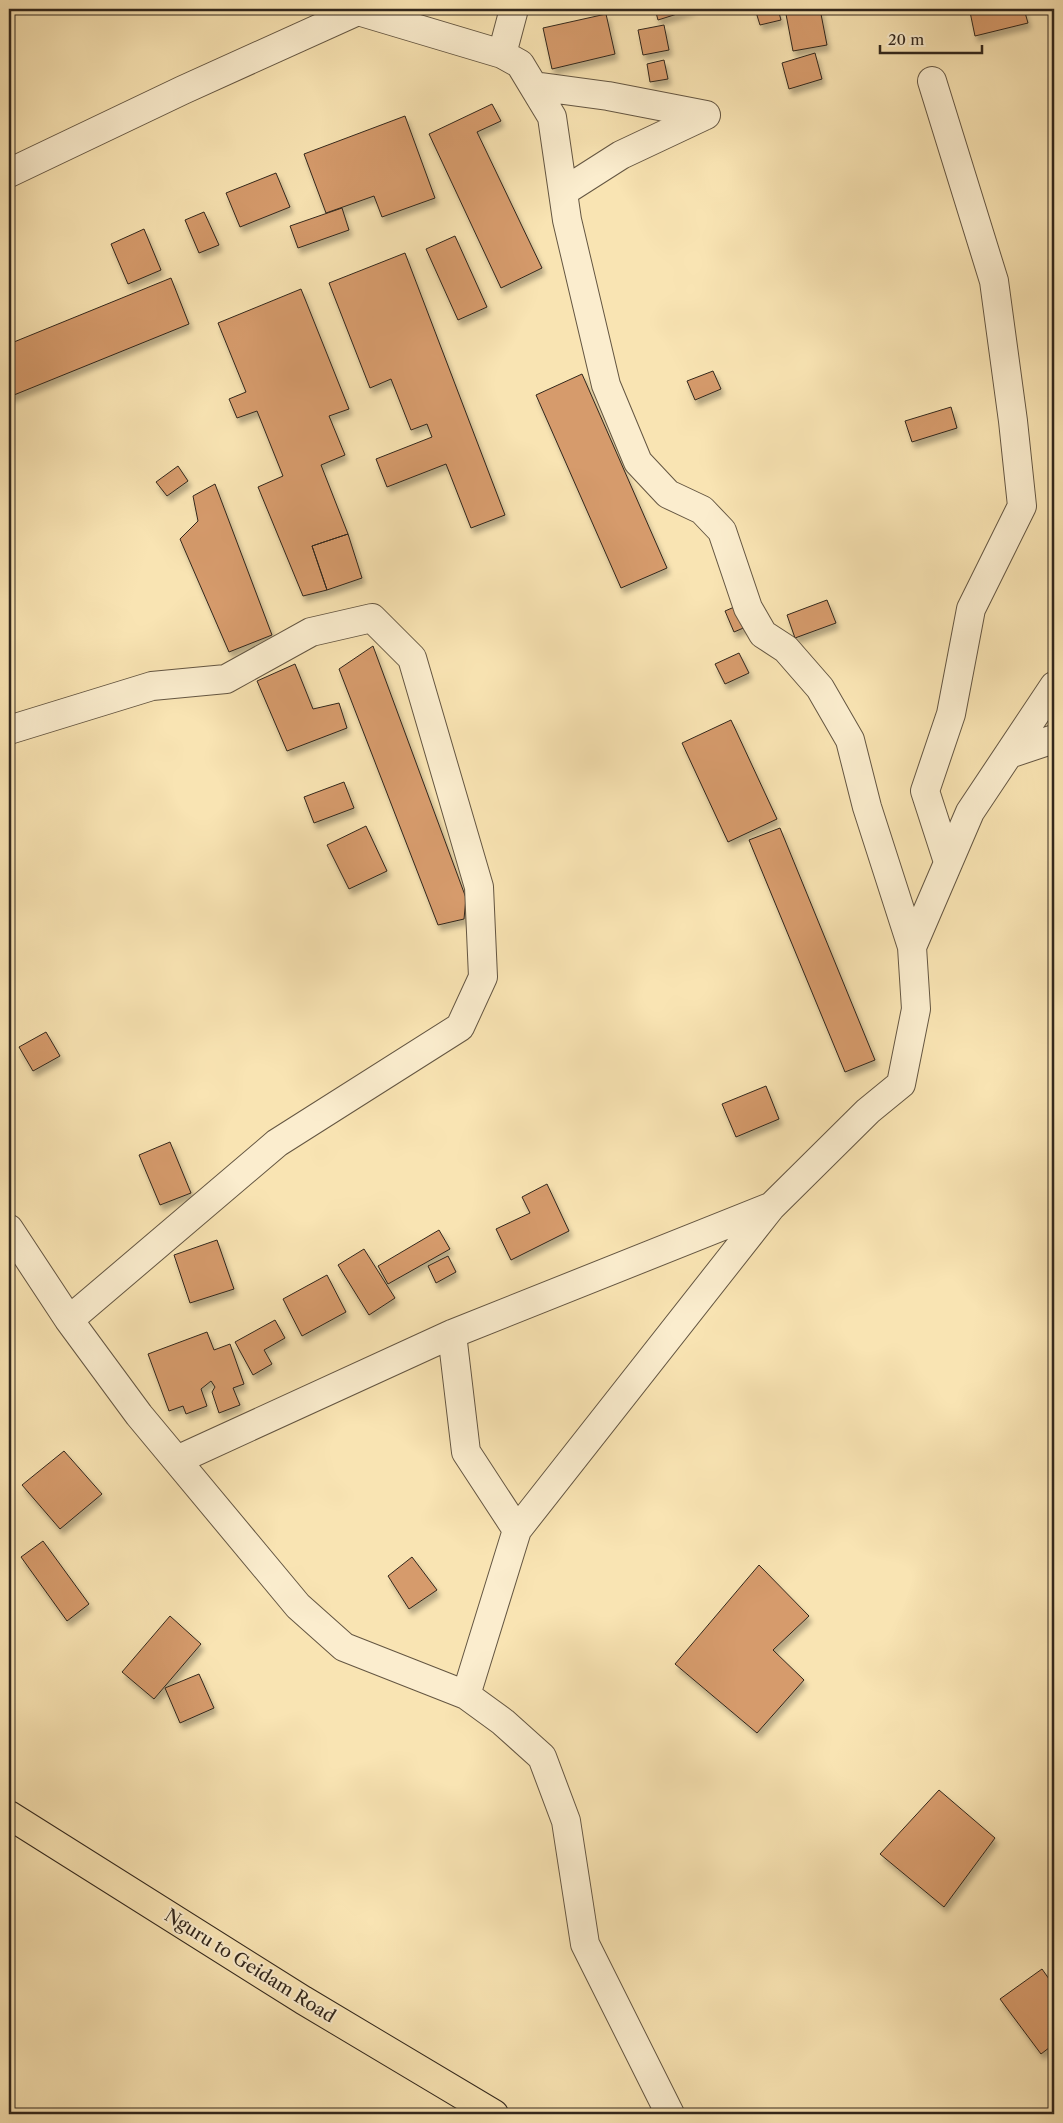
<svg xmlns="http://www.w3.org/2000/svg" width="1063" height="2123" viewBox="0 0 1063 2123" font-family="'Libre Caslon Text',serif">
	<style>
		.building { fill: #d69b6c; stroke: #32271c; filter: url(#shadow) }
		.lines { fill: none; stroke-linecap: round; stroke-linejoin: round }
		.minor-casing { stroke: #645642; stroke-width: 30 }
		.major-casing { stroke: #32271c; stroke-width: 30 }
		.minor { stroke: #fbedce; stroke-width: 28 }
		.major { stroke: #f9e4b3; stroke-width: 28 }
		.labels { text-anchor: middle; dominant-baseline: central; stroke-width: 4; stroke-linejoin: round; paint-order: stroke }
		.street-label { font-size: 18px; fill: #32271c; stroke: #fbedce }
	</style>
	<defs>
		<filter id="shadow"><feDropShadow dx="3" dy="5.5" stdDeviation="2.5" flood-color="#0004"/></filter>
	</defs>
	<rect width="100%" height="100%" fill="#f9e4b3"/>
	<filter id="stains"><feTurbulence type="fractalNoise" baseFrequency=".004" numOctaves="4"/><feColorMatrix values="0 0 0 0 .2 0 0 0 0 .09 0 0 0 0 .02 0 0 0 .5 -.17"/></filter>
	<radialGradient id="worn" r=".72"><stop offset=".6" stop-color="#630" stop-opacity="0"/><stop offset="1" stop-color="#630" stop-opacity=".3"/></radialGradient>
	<path class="building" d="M655,9H693L658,20Z
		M755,9H778L781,20L760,25Z
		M785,9H820L827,45L793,51Z
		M984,9H1024L1028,23L975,36L970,12Z
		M606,14L615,54L552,69L543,28Z
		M664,25L669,50L643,55L638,30Z
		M815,53L822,79L789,89L782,63Z
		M664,60L668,79L650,82L647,64Z
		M492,104L501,121L477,132L542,268L501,288L429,134Z
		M405,116L435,198L382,217L374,196L326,213L304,154Z
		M276,173L290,207L240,227L226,193Z
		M342,208L349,230L298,248L290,226Z
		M204,212L219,245L199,253L185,220Z
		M144,229L161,270L128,284L111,244Z
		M455,236L487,307L458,320L426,249Z
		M405,253L505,515L471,528L446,464L387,487L376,459L432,437L427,424L411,430L391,379L370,388L329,283Z
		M171,278L189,324L9,397V344Z
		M301,289L349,409L329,416L345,455L321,465L348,534L312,546L327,590L303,596L258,487L283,476L257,411L237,418L229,399L246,392L218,323Z
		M713,371L721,389L695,400L687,381Z
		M582,374L667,568L621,588L536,395Z
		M951,407L957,428L912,442L905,421Z
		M178,466L188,481L167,496L156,482Z
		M215,484L272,635L229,652L180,539L198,521L193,496Z
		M348,534L362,578L327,590L312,546Z
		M827,600L836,623L795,638L787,615Z
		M739,605L748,626L734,632L725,611Z
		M373,646L466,898L464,919L438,925L339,669Z
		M739,653L749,673L725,684L715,664Z
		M295,664L313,709L339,703L347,728L287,751L257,681Z
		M731,720L777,819L728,842L682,743Z
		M344,782L354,808L314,823L304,797Z
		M366,826L387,871L349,889L327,845Z
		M780,828L875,1060L845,1072L749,840Z
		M46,1032L60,1056L33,1071L19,1047Z
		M766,1086L779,1119L736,1137L722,1104Z
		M170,1142L191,1193L160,1205L139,1155Z
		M547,1184L569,1231L511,1260L496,1229L530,1213L522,1197Z
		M439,1230L450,1249L388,1284L378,1266Z
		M217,1240L234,1289L190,1303L174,1255Z
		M364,1249L395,1298L369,1315L338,1265Z
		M448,1256L456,1272L436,1283L428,1266Z
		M327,1275L346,1312L302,1336L283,1299Z
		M275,1320L285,1338L264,1350L272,1364L253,1375L235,1342Z
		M207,1332L214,1350L230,1344L244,1384L233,1388L240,1405L219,1413L212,1392L215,1387L211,1381L201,1389L207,1406L186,1414L183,1406L169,1411L148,1354Z
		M64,1451L102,1494L60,1529L22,1485Z
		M43,1541L89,1604L67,1621L21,1557Z
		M412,1557L437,1590L409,1609L388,1576Z
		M759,1565L809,1616L773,1650L804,1680L757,1733L675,1664Z
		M170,1616L201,1644L154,1699L122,1672Z
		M199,1674L214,1708L180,1723L165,1688Z
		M939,1790L995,1838L944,1907L880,1854Z
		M1042,1969L1054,1986V2044L1041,2054L1000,1999Z"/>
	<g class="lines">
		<defs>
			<path id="minor" d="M358,11L502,54L520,64L552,117L567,220L606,385L638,462L668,494L702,510L722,531L748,608L763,634L786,649L820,688L850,740L867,807L912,947L916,1009L901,1084L868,1111L771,1207L517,1530L466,1695
				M502,54L514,9
				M932,81L994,281L1013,421L1022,506L971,609L951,714L925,791L948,862
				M534,86L608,96L706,115
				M9,173L183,90L362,9
				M563,192L621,155L706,115
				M9,730L152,686L226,679L311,632L372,618L412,658L479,887L483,977L460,1027L277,1143L69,1320
				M1009,754L1054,739
				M912,947L970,812L1054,686
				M9,1229L69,1320L139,1415L298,1606L344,1647L466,1695L503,1722L542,1757L566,1821L585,1944L670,2114
				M452,1334L466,1452L517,1530
				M177,1460L452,1334L770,1207"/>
			<path id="major" d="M9,1815L303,2000L494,2114"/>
		</defs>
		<use href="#minor" class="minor-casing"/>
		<use href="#major" class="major-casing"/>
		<use href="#minor" class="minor"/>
		<use href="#major" class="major"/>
	</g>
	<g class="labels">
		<g class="street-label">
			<text transform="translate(250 1966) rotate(32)">Nguru to Geidam Road</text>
		</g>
	</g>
	<rect width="1063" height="2123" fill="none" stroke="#f9e4b3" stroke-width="30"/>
	<rect x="10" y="10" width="1043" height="2103" fill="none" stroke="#32271c" stroke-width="2.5"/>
	<rect x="15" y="15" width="1033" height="2093" fill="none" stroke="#32271c"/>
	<path d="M880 45v8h102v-8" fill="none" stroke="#32271c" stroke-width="2.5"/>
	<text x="888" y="45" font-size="15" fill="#32271c" stroke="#fbedce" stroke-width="4" paint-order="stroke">20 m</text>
	<rect width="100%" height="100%" filter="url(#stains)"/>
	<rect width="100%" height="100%" fill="url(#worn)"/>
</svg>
